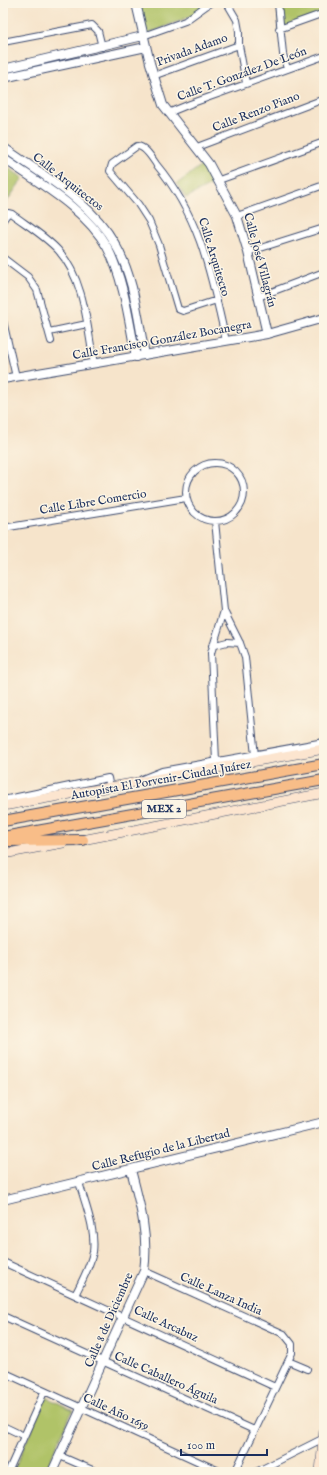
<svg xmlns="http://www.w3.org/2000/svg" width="327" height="1475" viewBox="0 0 327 1475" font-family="'IM FELL English',serif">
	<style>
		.green { fill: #b0c367; stroke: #667962 }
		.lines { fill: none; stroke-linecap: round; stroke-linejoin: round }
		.minor-casing { stroke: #3c4a6e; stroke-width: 8 }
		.tertiary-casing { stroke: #3c4a6e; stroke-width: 10 }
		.secondary-casing { stroke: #3c4a6e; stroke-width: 10 }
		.trunk-casing { stroke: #3c4a6e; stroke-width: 12 }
		.minor { stroke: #fff; stroke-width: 6 }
		.tertiary { stroke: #fff; stroke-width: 8 }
		.secondary { stroke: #fce5cf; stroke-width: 9 }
		.trunk { stroke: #f8bd88; stroke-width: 10 }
		.labels { text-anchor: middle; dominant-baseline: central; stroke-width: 3; stroke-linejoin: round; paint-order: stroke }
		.shield { fill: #fcf5e5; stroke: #5e6a86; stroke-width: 1 }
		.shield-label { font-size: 11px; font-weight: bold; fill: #1b2f5e }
		.street-label { font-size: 12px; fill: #1b2f5e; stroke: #fcf5e5 }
	</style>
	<rect width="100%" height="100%" fill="#fcf5e5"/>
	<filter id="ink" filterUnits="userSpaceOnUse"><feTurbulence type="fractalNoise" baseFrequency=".025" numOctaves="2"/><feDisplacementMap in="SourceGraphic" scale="8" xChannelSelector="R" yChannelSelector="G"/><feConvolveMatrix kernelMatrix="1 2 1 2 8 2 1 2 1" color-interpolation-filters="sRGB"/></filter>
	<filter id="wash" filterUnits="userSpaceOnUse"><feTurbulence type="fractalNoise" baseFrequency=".012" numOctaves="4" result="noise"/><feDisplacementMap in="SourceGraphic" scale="16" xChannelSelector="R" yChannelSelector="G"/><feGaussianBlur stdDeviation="0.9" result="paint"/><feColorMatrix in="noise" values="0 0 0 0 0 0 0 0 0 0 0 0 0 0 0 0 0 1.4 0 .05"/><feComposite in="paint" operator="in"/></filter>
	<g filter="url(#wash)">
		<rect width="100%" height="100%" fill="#f6e4cb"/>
		<path class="green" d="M136,3H210L196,14L143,36Z
			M278,3H324V13L279,29Z
			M3,164L23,178L3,207Z
			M203,164L214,183L186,198L177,184Z
			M46,1397L73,1410L45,1472H13Z"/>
	</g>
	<g filter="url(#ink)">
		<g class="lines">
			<defs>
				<path id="minor" d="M227,3L237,20L239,31V45L246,83
					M278,3L283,54L287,69
					M279,29L324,13
					M143,36L185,21L210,3
					M3,42L92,25L98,31L102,47
					M153,76L239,45
					M168,113L190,104L324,56
					M197,147L324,99
					M219,180L324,142
					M237,216L324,185
					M3,220L8,213L12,214C28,226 45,236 58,250C85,280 87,326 94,364
					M248,252L324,228
					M3,258L28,277L37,290L51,341
					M258,297L324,272
					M217,300L183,311L178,309L159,245L149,221L138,204L110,171L112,164L137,146C145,146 152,158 156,164C201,218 211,275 226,341
					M3,321L16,377
					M49,332L87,324
					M186 492a29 29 0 1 1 58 0a29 29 0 1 1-58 0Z
					M215,521L224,611L211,653L216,761
					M3,528L186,498
					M224,611L240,643L245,657L255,756
					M212,646L227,642L240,643
					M142,779L162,771L324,742
					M3,800L108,778L110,788
					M3,1262L275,1387
					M144,1271L284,1334L292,1344V1353L235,1472
					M75,1295C82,1281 90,1267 93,1252C96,1229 85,1204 79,1182
					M3,1316L254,1430
					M288,1361L307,1369
					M3,1372L221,1472
					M3,1426L24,1436
					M60,1456L97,1472
					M8,1472L44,1392
					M256,1472L324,1438"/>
				<path id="tertiary" d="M136,3L150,63L163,105L209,164L237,216L248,252L267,334
					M3,69L143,36
					M3,78L146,47
					M3,147C42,175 91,201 115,244C134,276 138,319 145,355
					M3,158C38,183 85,208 107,247C124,279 129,321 136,357
					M3,379L267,334L324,318
					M3,1200L324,1122
					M52,1472L144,1271C149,1236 140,1204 131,1170"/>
				<path id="secondary" d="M3,806L324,749
					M77,841L324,793
					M3,854L63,843
					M320,1472L324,1430"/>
				<path id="trunk" d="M3,821L324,764
					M3,837L324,780
					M9,841L83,840"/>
			</defs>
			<use href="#minor" class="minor-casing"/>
			<use href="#tertiary" class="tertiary-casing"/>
			<use href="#secondary" class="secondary-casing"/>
			<use href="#trunk" class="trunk-casing"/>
			<use href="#minor" class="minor"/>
			<use href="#tertiary" class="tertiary"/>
			<use href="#secondary" class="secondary"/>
			<use href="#trunk" class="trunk"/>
		</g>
	</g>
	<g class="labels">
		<rect class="shield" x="142" y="800" width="44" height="18" rx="3"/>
		<g class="shield-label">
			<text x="164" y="809">MEX 2</text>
		</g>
		<g class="street-label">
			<text transform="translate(192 50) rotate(-20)">Privada Adamo</text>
			<text transform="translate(242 74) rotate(-20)">Calle T. González De León</text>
			<text transform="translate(256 112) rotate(-21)">Calle Renzo Piano</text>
			<text transform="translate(68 182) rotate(38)">Calle Arquitectos</text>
			<text transform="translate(214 257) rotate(73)">Calle Arquitecto</text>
			<text transform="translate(260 260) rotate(75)">Calle José Villagrán</text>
			<text transform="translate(162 340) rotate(-10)">Calle Francisco González Bocanegra</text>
			<text transform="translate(93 502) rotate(-9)">Calle Libre Comercio</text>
			<text transform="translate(161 780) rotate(-10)">Autopista El Porvenir-Ciudad Juárez</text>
			<text transform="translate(161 1150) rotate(-14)">Calle Refugio de la Libertad</text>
			<text transform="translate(221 1294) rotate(24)">Calle Lanza India</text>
			<text transform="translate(109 1320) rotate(-66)">Calle 8 de Diciembre</text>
			<text transform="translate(166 1324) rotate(25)">Calle Arcabuz</text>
			<text transform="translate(166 1378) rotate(24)">Calle Caballero Águila</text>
			<text transform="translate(116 1412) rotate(25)">Calle Año 1659</text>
		</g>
	</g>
	<rect width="327" height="1475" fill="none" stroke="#fcf5e5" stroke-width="16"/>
	<path d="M181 1449v6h86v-6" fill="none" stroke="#1b2f5e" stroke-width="2"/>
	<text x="187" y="1449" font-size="12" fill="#1b2f5e" stroke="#fcf5e5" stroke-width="3" paint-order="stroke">100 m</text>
</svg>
